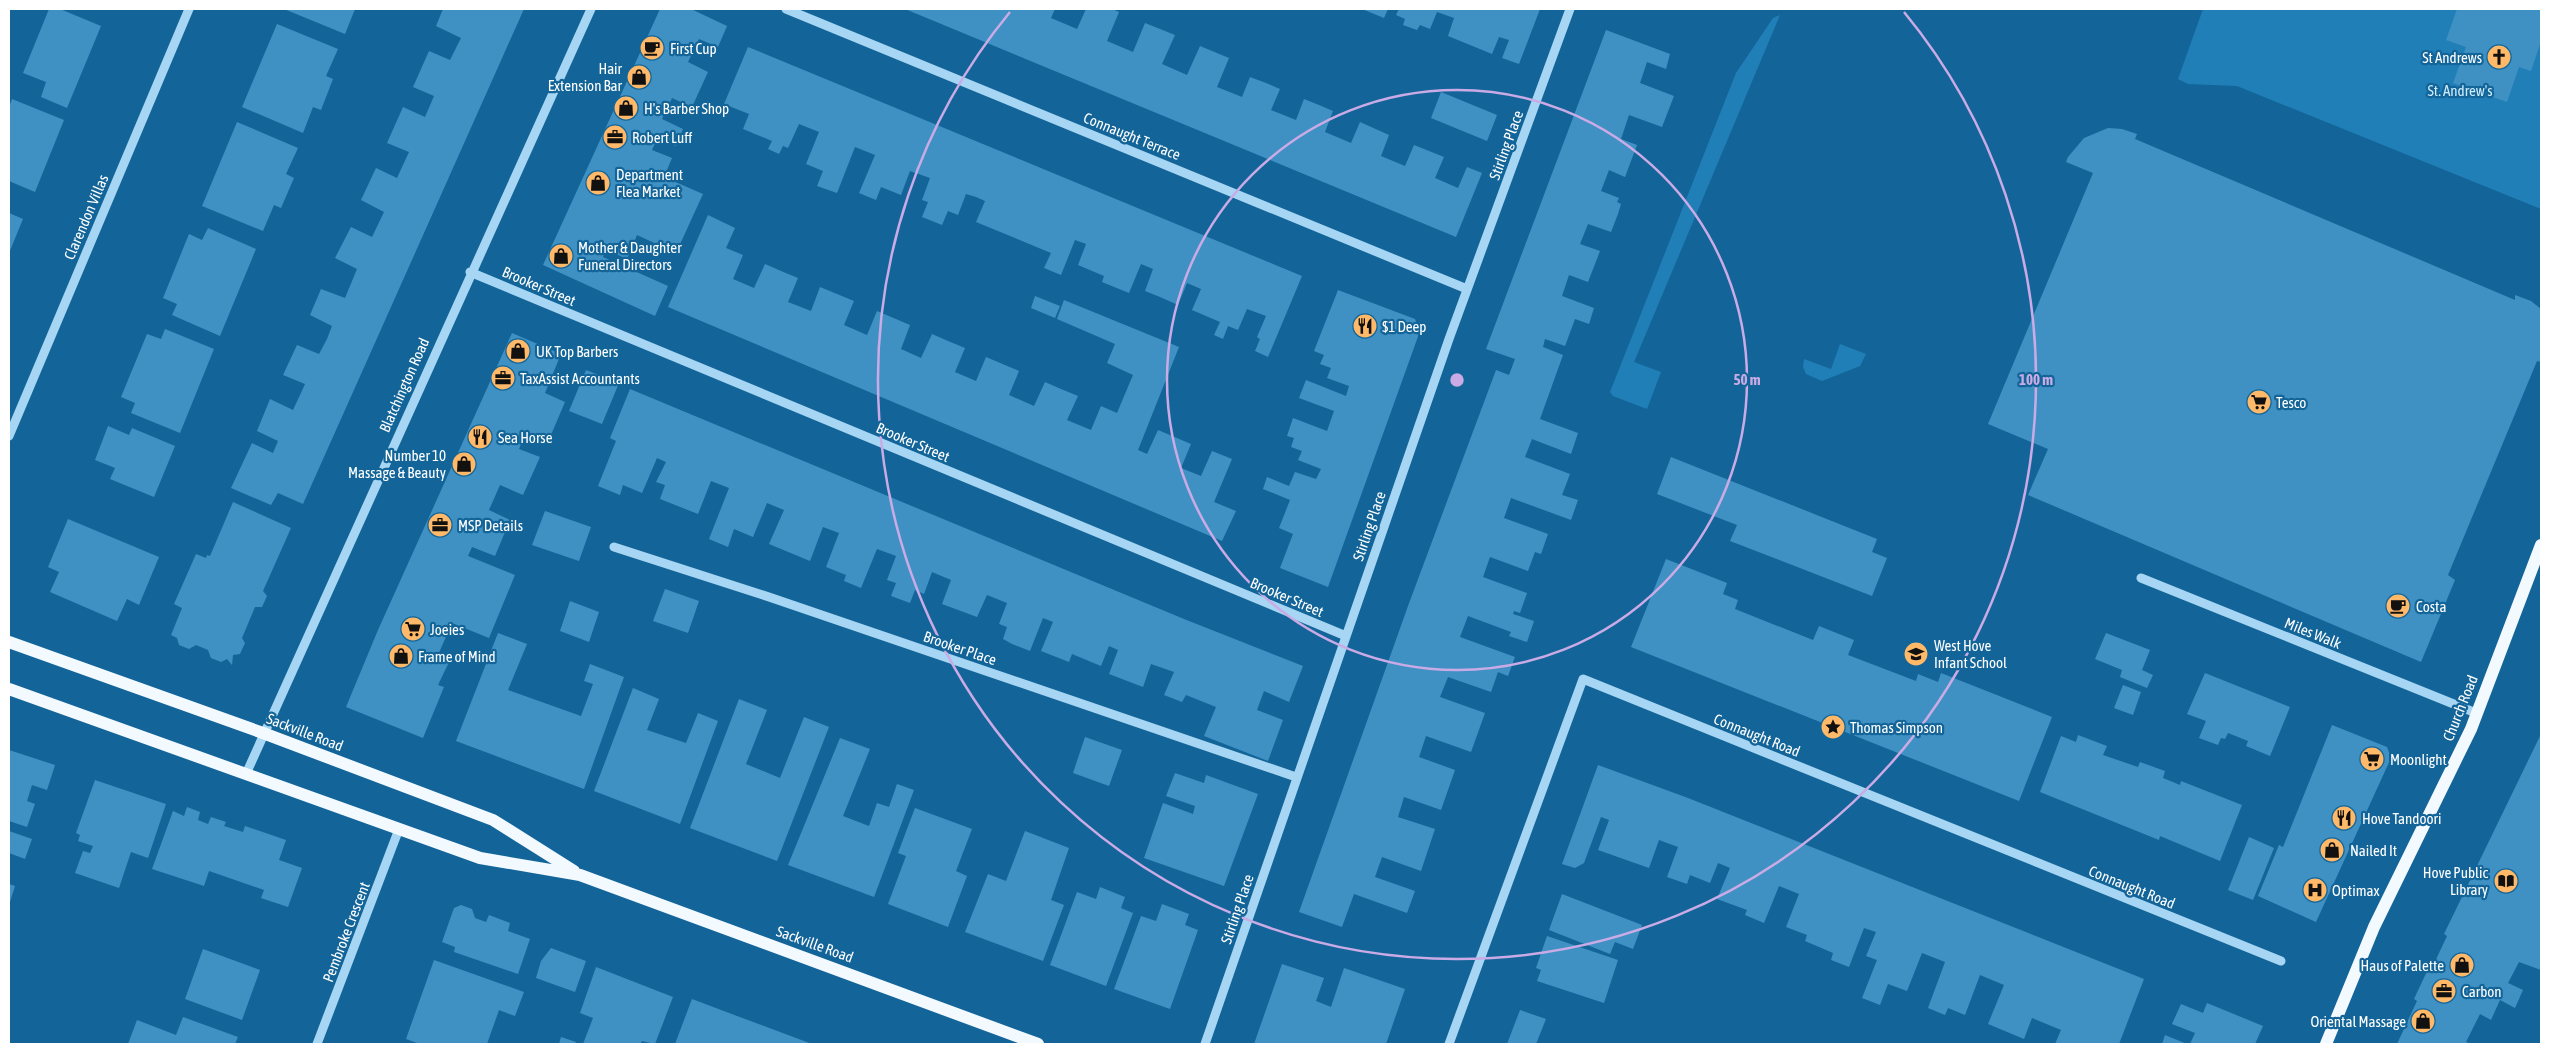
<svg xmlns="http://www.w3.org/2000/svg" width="2550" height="1053" viewBox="0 0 2550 1053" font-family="'Asap Condensed',sans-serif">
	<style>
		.green { fill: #217fb7 }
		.building { fill: #4091c3 }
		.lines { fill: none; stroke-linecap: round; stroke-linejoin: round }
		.minor { stroke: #a6d6f3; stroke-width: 9 }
		.major { stroke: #f2f9ff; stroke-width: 12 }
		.ring { fill: none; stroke: #caabe5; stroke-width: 2.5 }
		.labels { text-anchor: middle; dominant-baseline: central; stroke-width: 4.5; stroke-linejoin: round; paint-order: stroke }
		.poi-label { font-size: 15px; fill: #fff; stroke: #136599; text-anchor: start }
		.park-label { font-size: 15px; fill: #ceecfd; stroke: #136599 }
		.street-label { font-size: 15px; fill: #fff; stroke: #136599 }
		.centre { fill: #caabe5; stroke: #136599; stroke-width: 2.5 }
		.ring-label { font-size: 15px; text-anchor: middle; font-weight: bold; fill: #caabe5; stroke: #136599; stroke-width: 4.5; stroke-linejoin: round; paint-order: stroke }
	</style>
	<rect width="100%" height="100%" fill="#136599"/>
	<path class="green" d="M2203,9H2541V209L2237,86L2188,84L2178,79Z
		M1780,15L1634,362L1661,372L1647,409L1613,396L1610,392L1736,73L1773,18Z
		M1840,344L1866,354L1860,366L1822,381L1806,374L1803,367L1804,359L1831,369Z"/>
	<path class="building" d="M49,9H60L101,26L67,108L41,97L46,82L23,73Z
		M284,9H355L345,34Z
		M443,9H524L303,504L278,493L271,505L231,488L252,443L273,453L278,441L257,431L270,399L293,410L300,395L305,384L283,375L297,345L319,354L327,339L332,326L310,315L321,289L345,298L357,269L335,258L351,227L372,237L384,212L361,200L376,168L397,178L409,152L387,143L403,107L425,117L434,96L413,87L429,51L450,60L461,38L436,26Z
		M660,9H691L727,26L718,47L699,39L688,62L708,72L692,107L672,98L667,109L662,119L683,129L676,146L657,139L652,150L672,158L664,177L703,194L676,253L637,235L627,259L605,249L603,257L668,286L655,316L543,265Z
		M905,9H1055L1051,18L1077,29L1086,9H1112L1119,12L1107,41L1133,52L1145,23L1175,35L1162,64L1187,75L1200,46L1229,58L1217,87L1242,97L1250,77L1266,83L1280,89L1271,110L1296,120L1304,99L1319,105L1333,111L1325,132L1351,143L1360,122L1389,135L1381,156L1405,166L1414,145L1444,157L1435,178L1458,188L1467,167L1482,173L1456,237Z
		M1362,9H1388L1384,18Z
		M1399,9H1540L1519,64L1502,58L1509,40L1499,37L1492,54L1448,36L1454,18L1437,12L1430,29L1420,25L1417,30L1403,25L1405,19L1396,15Z
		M2457,9H2541V41L2531,71L2519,67L2507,102L2453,83L2466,47L2446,40Z
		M277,24L338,49L326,76L333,79L321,110L313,107L303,133L242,107Z
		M1606,30L1670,54L1666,69L1647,62L1640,83L1674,96L1662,127L1629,115L1621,139L1637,145L1625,177L1609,170L1601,191L1619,198L1617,202L1621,204L1618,214L1611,232L1588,224L1580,244L1600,251L1588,282L1569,275L1562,296L1594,308L1589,324L1575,319L1565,346L1545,339L1543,347L1563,355L1540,419L1578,433L1571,454L1532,439L1525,457L1570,474L1562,495L1578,500L1571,520L1511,498L1504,518L1548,534L1541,554L1535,552L1528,571L1490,557L1483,577L1527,593L1520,613L1514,611L1513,614L1534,621L1527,642L1509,636L1511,632L1468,616L1460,637L1515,657L1508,676L1498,672L1491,692L1448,677L1440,697L1485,713L1471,752L1426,736L1419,757L1455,770L1441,810L1404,797L1398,817L1435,829L1421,871L1382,857L1375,877L1415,891L1407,913L1354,894L1342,927L1299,912L1408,606L1496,370L1509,375L1515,359L1486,349Z
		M748,47L1302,276L1268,357L1255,351L1260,339L1257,337L1266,316L1247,309L1238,330L1228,326L1223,339L1214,335L1220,322L1192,310L1201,289L1187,283L1178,305L1160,297L1145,291L1153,269L1141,264L1129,293L1102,282L1104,276L1078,265L1086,244L1075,240L1061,275L1044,268L1051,253L976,222L985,201L976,197L966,194L958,215L948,211L942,225L922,217L928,202L922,200L930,178L910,171L901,195L881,187L876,200L859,193L875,155L855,147L837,193L817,186L823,171L806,164L819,132L799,124L788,148L783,146L779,154L768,149L772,141L743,129L749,114L724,104Z
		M1441,92L1497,115L1487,141L1431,118Z
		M12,99L64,120L35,192L9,181V107Z
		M237,122L298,148L286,174L294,178L281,208L274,205L263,231L202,206Z
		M2108,128L2122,129L2137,134L2135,139L2515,300V295L2531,301L2541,309V362L2537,361L2448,575L2455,580L2421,662L2028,495L2048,449L1988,424L2093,173L2066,162L2068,157L2084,138Z
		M9,213L23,219L9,253Z
		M708,215L735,228L726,248L743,255L733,279L754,288L765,264L781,271L798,278L788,302L811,311L820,287L854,301L844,325L867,335L877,311L910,325L901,349L921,358L932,334L948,341L965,348L955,372L976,381L986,357L1019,371L1009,395L1034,406L1045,382L1061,389L1078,396L1067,420L1091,430L1101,406L1117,413L1133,375L1107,363L1115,344L1057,319L1064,300L1179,347L1138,450L1147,454L1158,430L1191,444L1181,468L1201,476L1212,451L1232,459L1214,502L1236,511L1222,541L668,307Z
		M208,228L256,249L220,336L172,315L177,304L163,298L189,234L202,240Z
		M1338,290L1415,319L1420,331L1328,587L1280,568L1293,534L1279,528L1290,500L1263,489L1267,477L1289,486L1295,472L1316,479L1321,469L1298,460L1302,451L1291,447L1294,438L1287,436L1293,418L1327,431L1334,411L1299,398L1306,380L1346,396L1349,386L1327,378L1331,368L1320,364L1324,355L1314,351Z
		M1035,296L1060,306L1055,318L1031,308Z
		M165,329L214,349L180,433L131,413L135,403L121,397L147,334L161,339Z
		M512,333L561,354L545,393L565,402L548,442L526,432L519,449L540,457L523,495L500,485L489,510L510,520L495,556L472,547L468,556L515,575L489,638L452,623L438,655L450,660L438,685L444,687L423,738L346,707L378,630Z
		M586,370L619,383L602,424L569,411Z
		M630,389L1184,619L1303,666L1289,702L1264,691L1257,710L1283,720L1268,761L1204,736L1216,707L1186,695L1182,702L1164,695L1174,672L1151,664L1143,687L1109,674L1118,650L1109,646L1101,666L1072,654L1069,662L1041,651L1053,622L1043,618L1030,651L1012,644L1003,639L1007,627L999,624L1007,603L987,595L977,617L942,604L951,580L932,572L924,594L915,590L910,603L891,596L896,583L887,580L896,556L877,549L861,588L844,581L846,575L826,567L839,533L823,527L810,561L769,544L784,510L767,503L753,537L734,529L728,547L709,539L729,488L711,481L698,514L660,499L665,485L656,482L666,462L657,458L642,493L623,485L620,495L598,486L616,441L610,438Z
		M108,426L129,435L132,428L175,446L154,497L110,479L115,468L95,460Z
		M1671,457L1877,539L1872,552L1887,558L1872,596L1730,541L1737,525L1657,494Z
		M233,502L291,528L263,591L267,596L262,607H255L242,638L245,643L240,654L233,655L232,665L227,659L221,662L211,658L208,650L196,645L189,649L179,645L177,638L171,635L182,608L174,604L196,554L206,558L207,555L210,556Z
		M545,511L591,527L579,561L532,545Z
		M68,519L159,557L139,605L127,599L117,621L50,592L59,572L48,567Z
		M1666,559L1727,583L1723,594L1738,600L1735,609L1813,640L1819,626L1854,640L1848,655L1916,681L1918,674L1938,682L1941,673L2052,717L2019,801L1631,647Z
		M665,589L699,601L688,633L653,621Z
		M570,601L599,612L589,642L560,631Z
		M498,633L527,644L508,690L581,716L593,684L584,681L590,664L624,677L584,789L456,741Z
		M2106,633L2150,650L2142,670L2153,675L2147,688L2120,677L2122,670L2095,659Z
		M2205,673L2290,707L2270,756L2246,746L2248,741L2228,733L2225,739L2221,738L2218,745L2199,738L2206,721L2187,714Z
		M2123,685L2141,692L2133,715L2114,708Z
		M633,688L659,699L647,730L686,743L698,713L718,721L680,824L594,791Z
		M739,699L767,710L746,764L780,778L804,717L829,727L777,861L690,828Z
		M2332,725L2387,747L2391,758L2316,922L2258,896L2279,845L2283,847Z
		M2541,734V970L2519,962L2508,983L2523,990L2515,1008L2500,1000L2491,1020L2480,1014L2466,1042L2472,1044H2397L2417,1001L2414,999L2429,967L2432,968L2447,936L2444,934Z
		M2078,735L2107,746L2103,755L2138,767L2140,762L2165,771L2163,778L2180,785L2181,781L2242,805L2220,861L2160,836L2159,840L2040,792L2061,736L2076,742Z
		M1085,737L1122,750L1109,786L1073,773Z
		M840,738L870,749L843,816L869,826L877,803L889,807L897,784L914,790L874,897L788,865Z
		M9,750L55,765L47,790L32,785L27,801L35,804L27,827L9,821Z
		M1598,765L1688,798L2144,979L2119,1044H2055L2061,1030L2032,1018L2024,1039L1988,1024L2004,985L1980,975L1965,1015L1948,1008L1945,1015L1928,1008L1945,962L1922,953L1907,991L1888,984L1880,1005L1862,998L1877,960L1866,956L1876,932L1864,928L1849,967L1831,960L1833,953L1805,941L1807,935L1786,927L1799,894L1779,886L1764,923L1745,915L1747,910L1717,899L1730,868L1718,863L1710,883L1690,875L1687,884L1667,877L1678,847L1659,840L1649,868L1598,850L1609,820L1601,817L1584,863L1575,868L1562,864Z
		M1175,773L1204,783L1206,775L1258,794L1224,886L1144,858L1163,803L1193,814L1195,806L1166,796Z
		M95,780L166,804L148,858L131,852L119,888L75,873L83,851L90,853L93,846L78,841L80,835L76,833Z
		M187,807L200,812L198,820L208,824L211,817L226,822L224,826L243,832L245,826L286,840L279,860L302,868L288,907L261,898L264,890L209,871L204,886L152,869L173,811L184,816Z
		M915,808L972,829L956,871L967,876L948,927L888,904L906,856L898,853Z
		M9,831L32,839L25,859L9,853Z
		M1025,831L1069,848L1051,900L1064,905L1043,961L965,932L988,874L1006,881Z
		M2249,837L2274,848L2253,900L2228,890Z
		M9,884L15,886L9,905Z
		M1100,887L1125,897L1121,908L1133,913L1106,986L1050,965L1077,892L1096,899Z
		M1562,894L1642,925L1633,949L1615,942L1610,954L1549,930Z
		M1162,904L1189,914L1185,925L1198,930L1170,1009L1114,989L1141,916L1156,921Z
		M461,905L472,909L475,918L486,922L489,915L510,923L508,931L530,939L518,974L454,952L455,947L442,942L454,908Z
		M1547,936L1618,960L1604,1003L1537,981L1541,970L1536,968Z
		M551,948L586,961L575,992L536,978L541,961Z
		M203,949L260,970L242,1020L185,999Z
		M434,960L524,992L515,1016L499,1010L487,1044H420L406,1039Z
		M1282,964L1324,978L1316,1001L1331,1007L1344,968L1405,989L1386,1044H1254Z
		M596,967L673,997L655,1044L642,1041L640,1044H583L593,1018L580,1013Z
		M692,999L737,1016L812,1044H675Z
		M2207,1003L2263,1026L2255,1044H2190L2195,1033L2172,1024L2181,1004L2203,1013Z
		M1520,1010L1546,1019L1536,1044H1507Z
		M183,1017L238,1037L235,1044H128L137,1020L176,1035Z
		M2165,1035L2187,1044H2162Z
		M561,1037L576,1042L575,1044H559Z"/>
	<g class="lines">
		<path class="minor" d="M786,9L1467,289
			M470,272L1346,636
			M9,436L189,9
			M614,547L769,597L1296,777
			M2141,578L2476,713
			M246,774L591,9
			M317,1044L399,829
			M1205,1044L1449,339L1570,9
			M1449,1044L1583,679L2281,961"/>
		<path class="major" d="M9,642L263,733L493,820L574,871
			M9,689L480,858L580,875L1038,1044
			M2326,1044L2374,927L2471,729L2541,545"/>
	</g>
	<g class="ring">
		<circle cx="1457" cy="380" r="290"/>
		<path d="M1904 12A579 579 0 1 1 1010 12"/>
	</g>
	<defs>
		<symbol id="cafe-disc" viewBox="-11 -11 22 22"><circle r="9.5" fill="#ffb968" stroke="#136599"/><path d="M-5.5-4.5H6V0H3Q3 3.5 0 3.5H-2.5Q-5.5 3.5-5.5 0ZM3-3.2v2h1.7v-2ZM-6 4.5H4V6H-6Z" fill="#111"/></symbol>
		<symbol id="church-disc" viewBox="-11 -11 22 22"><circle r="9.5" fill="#ffb968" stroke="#136599"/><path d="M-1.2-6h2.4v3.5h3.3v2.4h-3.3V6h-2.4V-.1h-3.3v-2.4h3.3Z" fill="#111"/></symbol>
		<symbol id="shop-disc" viewBox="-11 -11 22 22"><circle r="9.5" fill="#ffb968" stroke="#136599"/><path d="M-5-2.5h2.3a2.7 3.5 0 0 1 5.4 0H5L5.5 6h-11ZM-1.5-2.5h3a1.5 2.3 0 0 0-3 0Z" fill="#111"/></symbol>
		<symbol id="office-disc" viewBox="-11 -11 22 22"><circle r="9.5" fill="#ffb968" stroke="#136599"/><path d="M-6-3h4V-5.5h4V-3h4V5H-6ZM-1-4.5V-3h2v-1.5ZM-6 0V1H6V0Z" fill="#111"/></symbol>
		<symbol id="restaurant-disc" viewBox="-11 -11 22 22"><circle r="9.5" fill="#ffb968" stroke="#136599"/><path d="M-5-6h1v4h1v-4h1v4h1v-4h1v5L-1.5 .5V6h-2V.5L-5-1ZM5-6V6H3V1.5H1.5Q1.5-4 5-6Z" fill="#111"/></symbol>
		<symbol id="supermarket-disc" viewBox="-11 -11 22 22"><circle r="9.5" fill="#ffb968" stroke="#136599"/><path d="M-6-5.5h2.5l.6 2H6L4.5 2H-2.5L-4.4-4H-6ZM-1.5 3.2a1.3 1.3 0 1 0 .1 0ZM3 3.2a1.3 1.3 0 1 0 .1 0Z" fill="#111"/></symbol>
		<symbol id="school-disc" viewBox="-11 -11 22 22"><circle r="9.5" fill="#ffb968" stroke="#136599"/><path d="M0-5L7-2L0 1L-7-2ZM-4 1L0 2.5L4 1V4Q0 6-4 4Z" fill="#111"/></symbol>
		<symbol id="sight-disc" viewBox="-11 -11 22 22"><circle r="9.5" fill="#ffb968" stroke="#136599"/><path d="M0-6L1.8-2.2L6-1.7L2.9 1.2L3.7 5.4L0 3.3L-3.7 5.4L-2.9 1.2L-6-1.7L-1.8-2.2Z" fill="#111"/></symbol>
		<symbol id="library-disc" viewBox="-11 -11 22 22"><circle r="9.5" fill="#ffb968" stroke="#136599"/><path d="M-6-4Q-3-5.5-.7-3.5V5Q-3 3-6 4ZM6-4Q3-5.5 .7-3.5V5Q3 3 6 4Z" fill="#111"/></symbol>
		<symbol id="hospital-disc" viewBox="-11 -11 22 22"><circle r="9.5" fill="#ffb968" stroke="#136599"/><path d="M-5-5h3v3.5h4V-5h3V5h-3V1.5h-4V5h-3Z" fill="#111"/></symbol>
	</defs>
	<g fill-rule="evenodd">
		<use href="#cafe-disc" x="638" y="34" width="28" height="28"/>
		<use href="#church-disc" x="2485" y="43" width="28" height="28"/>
		<use href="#shop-disc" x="625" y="63" width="28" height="28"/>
		<use href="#shop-disc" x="612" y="94" width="28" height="28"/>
		<use href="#office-disc" x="601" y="123" width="28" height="28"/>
		<use href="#shop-disc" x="584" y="169" width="28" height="28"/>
		<use href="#shop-disc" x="547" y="242" width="28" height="28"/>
		<use href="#restaurant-disc" x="1351" y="312" width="28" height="28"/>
		<use href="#shop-disc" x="504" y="337" width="28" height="28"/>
		<use href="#office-disc" x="489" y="364" width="28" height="28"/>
		<use href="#supermarket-disc" x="2245" y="388" width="28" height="28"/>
		<use href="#restaurant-disc" x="466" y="423" width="28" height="28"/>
		<use href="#shop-disc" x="450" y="450" width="28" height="28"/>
		<use href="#office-disc" x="426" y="511" width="28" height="28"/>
		<use href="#cafe-disc" x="2384" y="592" width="28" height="28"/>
		<use href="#supermarket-disc" x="399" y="615" width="28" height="28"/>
		<use href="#school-disc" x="1902" y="640" width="28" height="28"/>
		<use href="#shop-disc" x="387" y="642" width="28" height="28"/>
		<use href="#sight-disc" x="1819" y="713" width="28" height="28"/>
		<use href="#supermarket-disc" x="2358" y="745" width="28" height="28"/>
		<use href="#restaurant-disc" x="2330" y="804" width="28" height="28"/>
		<use href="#shop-disc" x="2318" y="836" width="28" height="28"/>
		<use href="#library-disc" x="2492" y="867" width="28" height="28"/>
		<use href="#hospital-disc" x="2301" y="876" width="28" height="28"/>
		<use href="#shop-disc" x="2448" y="951" width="28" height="28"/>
		<use href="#office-disc" x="2430" y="977" width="28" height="28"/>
		<use href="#shop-disc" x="2409" y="1007" width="28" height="28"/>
	</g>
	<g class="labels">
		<g class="poi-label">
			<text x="670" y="48">First Cup</text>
			<text x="2482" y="57" text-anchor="end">St Andrews</text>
			<text x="622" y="68" text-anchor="end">Hair<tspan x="622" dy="17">Extension Bar</tspan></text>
			<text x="644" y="108">H's Barber Shop</text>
			<text x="632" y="137">Robert Luff</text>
			<text x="616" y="174">Department<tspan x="616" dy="17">Flea Market</tspan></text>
			<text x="578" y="247">Mother &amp; Daughter<tspan x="578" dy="17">Funeral Directors</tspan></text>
			<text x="1382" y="326">$1 Deep</text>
			<text x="536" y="351">UK Top Barbers</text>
			<text x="520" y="378">TaxAssist Accountants</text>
			<text x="2276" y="402">Tesco</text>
			<text x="498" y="437">Sea Horse</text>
			<text x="446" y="455" text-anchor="end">Number 10<tspan x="446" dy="17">Massage &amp; Beauty</tspan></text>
			<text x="458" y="525">MSP Details</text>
			<text x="2416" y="606">Costa</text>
			<text x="430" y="629">Joeies</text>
			<text x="1934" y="645">West Hove<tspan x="1934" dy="17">Infant School</tspan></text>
			<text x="418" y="656">Frame of Mind</text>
			<text x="1850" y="727">Thomas Simpson</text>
			<text x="2390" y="759">Moonlight</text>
			<text x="2362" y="818">Hove Tandoori</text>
			<text x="2350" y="850">Nailed It</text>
			<text x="2488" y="872" text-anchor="end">Hove Public<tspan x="2488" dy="17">Library</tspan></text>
			<text x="2332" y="890">Optimax</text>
			<text x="2444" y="965" text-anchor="end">Haus of Palette</text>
			<text x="2462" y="991">Carbon</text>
			<text x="2406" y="1021" text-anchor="end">Oriental Massage</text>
		</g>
		<g class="park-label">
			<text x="2460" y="90">St. Andrew's</text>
		</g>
		<g class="street-label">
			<text transform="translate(1132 136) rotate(22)">Connaught Terrace</text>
			<text transform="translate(1506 145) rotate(-70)">Stirling Place</text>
			<text transform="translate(86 217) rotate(-67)">Clarendon Villas</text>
			<text transform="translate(539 286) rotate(23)">Brooker Street</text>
			<text transform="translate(404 385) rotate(-66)">Blatchington Road</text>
			<text transform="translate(913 442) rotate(23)">Brooker Street</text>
			<text transform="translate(1369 526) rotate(-71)">Stirling Place</text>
			<text transform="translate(1287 597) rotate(23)">Brooker Street</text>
			<text transform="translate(2313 633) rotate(22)">Miles Walk</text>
			<text transform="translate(960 648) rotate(19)">Brooker Place</text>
			<text transform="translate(2460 708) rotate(-68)">Church Road</text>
			<text transform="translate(305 732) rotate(21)">Sackville Road</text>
			<text transform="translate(1757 735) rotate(22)">Connaught Road</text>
			<text transform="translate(2132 887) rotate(22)">Connaught Road</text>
			<text transform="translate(1237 909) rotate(-71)">Stirling Place</text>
			<text transform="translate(346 932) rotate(-69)">Pembroke Crescent</text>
			<text transform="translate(815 944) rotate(20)">Sackville Road</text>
		</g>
	</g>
	<circle cx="1457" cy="380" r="8" class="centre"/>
	<g class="ring-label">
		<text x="1747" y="385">50 m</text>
		<text x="2036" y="385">100 m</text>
	</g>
	<rect width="2550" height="1053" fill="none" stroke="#ffffff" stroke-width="20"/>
</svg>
